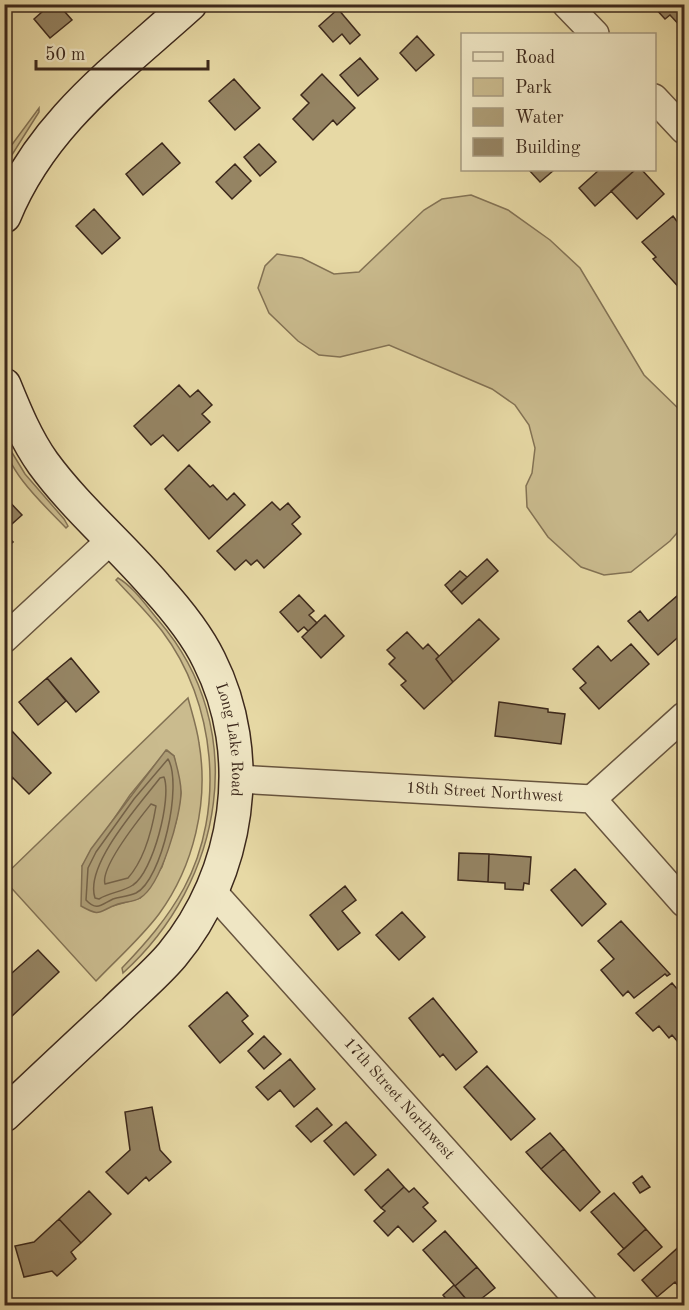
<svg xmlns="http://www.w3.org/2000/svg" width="689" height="1310" viewBox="0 0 689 1310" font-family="'Old Standard TT',serif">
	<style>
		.green { fill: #cabb8e; stroke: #837254; stroke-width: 1.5; fill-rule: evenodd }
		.water { fill: #ad9d76; stroke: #806e52; stroke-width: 1.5 }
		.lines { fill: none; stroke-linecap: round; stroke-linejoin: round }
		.shore { stroke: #746248; stroke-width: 1.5 }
		.building { fill: #958463; stroke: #3c281b; stroke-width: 1.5 }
		.street-casing { stroke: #67543e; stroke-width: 30 }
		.secondary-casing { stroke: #3c281b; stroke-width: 36 }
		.street { stroke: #efe6c4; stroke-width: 27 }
		.secondary { stroke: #efe6c4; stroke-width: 33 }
		.labels { text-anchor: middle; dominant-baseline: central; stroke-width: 6; stroke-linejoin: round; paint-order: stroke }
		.street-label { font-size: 16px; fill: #3c281b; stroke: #efe6c4 }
	</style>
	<rect width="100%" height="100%" fill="#e7d9a5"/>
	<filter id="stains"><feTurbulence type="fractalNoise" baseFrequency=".00333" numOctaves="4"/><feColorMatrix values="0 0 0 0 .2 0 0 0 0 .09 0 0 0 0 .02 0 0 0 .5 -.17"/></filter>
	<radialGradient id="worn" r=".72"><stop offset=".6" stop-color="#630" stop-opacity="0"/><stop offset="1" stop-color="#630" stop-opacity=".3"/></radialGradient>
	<path class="green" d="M39,108V112L5,166V154Z
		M471,195L508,210L550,240L580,268L644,375L684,414V525L670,541L631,572L604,575L581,567L548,537L527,507L526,486L532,473L535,448L529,425L515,405L492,389L389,345L340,357L319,355L298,341L269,313L258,288L265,266L277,254L302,258L334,274L359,272L424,210L442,199Z
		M5,441L25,474L64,519L68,526L66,528C47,508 4,469 5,441Z
		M118,578C134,587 147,607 159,621C251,728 224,882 123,973L122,968C146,943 167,919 184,888C226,810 216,702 162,631C148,613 132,597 116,580Z
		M188,698C192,713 197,728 199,743C209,802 194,866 159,914C141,938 117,959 96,981L5,881V875ZM167,750L174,756L181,793L176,822L162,867L140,898L113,906L82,866L130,795Z"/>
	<path class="water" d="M166,750L174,756C177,767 181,780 181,792C181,815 161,886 140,898C134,902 124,902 118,904C98,911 102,918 81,906L82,866L91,849Z"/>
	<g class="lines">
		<path class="shore" d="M168,759C183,784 162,880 136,893C129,896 120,897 113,899C102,904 97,912 86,900L88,868L96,852L134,799Z
			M164,777C172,798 153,872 133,885C123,892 110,892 99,899L95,898C84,865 140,804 160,778Z
			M151,804L156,806C152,830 144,860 128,878L105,884C100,867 139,819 151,804Z"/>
	</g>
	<path class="building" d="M51,4H58L72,20L50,38L34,19Z
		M659,4H684V26L682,28L670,15L665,19L655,8Z
		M338,9L360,35L350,44L342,34L333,42L319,26Z
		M417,36L434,55L416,71L400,53Z
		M360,58L378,79L358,96L340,75Z
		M322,74L355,108L337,125L333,120L313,140L293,119L309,103L301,95Z
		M234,79L260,108L235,130L209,101Z
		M162,143L180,163L143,195L126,174Z
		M259,144L276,162L260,176L244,157Z
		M235,164L251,181L232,199L216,182Z
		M529,170H554L540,182Z
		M599,170H635L595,206L579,188Z
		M635,170H642L664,194L637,219L611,191Z
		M94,209L120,238L102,254L76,226Z
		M673,216L684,231V293L653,259L656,257L642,242Z
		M179,385L190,397L198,390L212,405L202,414L210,422L178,451L163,435L151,445L134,426Z
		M189,465L210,487L213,485L227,500L234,493L245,505L209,539L165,489Z
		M4,496L22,515L4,531Z
		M272,502L280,510L288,503L300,517L292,524L301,534L264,568L257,560L251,565L246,560L235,570L217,551Z
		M4,533L13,542L4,550Z
		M487,559L498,571L462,604L451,592Z
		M460,571L467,577L451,592L445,585Z
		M684,590V632L658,655L628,621L640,611L648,621Z
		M299,595L314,611L309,615L317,623L308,631L304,627L298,632L280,612Z
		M325,615L344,636L321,658L302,637Z
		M479,619L499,639L453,682L436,659Z
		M407,632L423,649L428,644L439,656L436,659L453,682L424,709L401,685L406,681L389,664L395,658L387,650Z
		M631,644L649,664L599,709L580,688L586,683L573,669L598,646L611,661Z
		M71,658L99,692L76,712L47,678Z
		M47,678L66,701L38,725L19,702Z
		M499,702L548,709V712L565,714L561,744L495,736Z
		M12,731L51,773L29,794L4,769V738Z
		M4,769L13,778L4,786Z
		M459,853L489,854L488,882L458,880Z
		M489,854L531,857L529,884L524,883L523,890L505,889V883L488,882Z
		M575,869L606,904L582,926L551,890Z
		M345,886L356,900L342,911L360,933L338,950L310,915Z
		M402,912L425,937L399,960L376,935Z
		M621,921L670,974L667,976L665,974L634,998L628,991L623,996L601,970L614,959L598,941Z
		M38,950L59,972L11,1017L4,1010V980Z
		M672,983L684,997V1049L672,1035L669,1038L659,1026L653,1031L636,1013Z
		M227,992L248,1016L242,1021L253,1034L220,1063L189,1026Z
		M433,998L477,1052L456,1070L443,1054L440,1057L409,1018Z
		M264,1036L281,1054L264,1069L248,1051Z
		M290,1059L315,1089L294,1107L280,1090L268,1100L256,1087Z
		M487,1066L535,1119L511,1140L464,1087Z
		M152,1107L160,1150L171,1162L149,1181L146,1177L128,1194L106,1172L130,1150L125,1112Z
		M317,1108L332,1125L311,1142L296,1126Z
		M346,1122L376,1155L354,1175L324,1141Z
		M550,1133L564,1149L541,1169L526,1152Z
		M564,1149L600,1192L580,1211L541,1169Z
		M388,1169L404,1187L381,1208L365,1190Z
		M642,1176L650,1187L640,1193L633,1183Z
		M404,1187L409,1192L414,1188L428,1203L423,1207L436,1221L413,1242L398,1226L388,1236L374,1221L385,1211L381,1208Z
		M89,1191L111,1214L81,1243L59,1219Z
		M614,1193L646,1229L624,1249L591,1212Z
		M59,1219L81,1243L71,1252L76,1259L57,1276L52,1271L24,1277L15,1246L34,1242Z
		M646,1229L662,1247L634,1271L618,1254Z
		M445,1231L477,1267L455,1286L423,1250Z
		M682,1244L684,1247V1293L675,1282L657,1297L642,1280Z
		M477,1267L495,1288L472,1306L455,1286Z
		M454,1285L467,1300L461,1306H452L443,1295Z"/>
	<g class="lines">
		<defs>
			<g id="street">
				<path d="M566,4L595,34"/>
				<path d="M654,98L684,130"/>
				<path d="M4,639L112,539"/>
				<path id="s1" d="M237,779L592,799L684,903"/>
				<path d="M592,799L684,716"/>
				<path id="s2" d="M213,892L584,1306"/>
			</g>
			<g id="secondary">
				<path d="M4,216C42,123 117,70 190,4"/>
				<path id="s3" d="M4,385C15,412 26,439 43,463C75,507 120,545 156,587C176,609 196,633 209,660C257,755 239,874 172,955C155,975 133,993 114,1012C77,1046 41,1080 4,1115"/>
			</g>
		</defs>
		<use href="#street" class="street-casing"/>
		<use href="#secondary" class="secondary-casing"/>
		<use href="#street" class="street"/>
		<use href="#secondary" class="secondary"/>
	</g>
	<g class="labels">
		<g class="street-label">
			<text stroke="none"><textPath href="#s3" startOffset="429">Long Lake Road</textPath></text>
			<text stroke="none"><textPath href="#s1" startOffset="248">18th Street Northwest</textPath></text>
			<text stroke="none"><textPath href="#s2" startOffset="278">17th Street Northwest</textPath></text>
		</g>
	</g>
	<rect width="689" height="1310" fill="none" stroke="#e7d9a5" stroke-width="24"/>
	<rect x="6" y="6" width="677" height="1298" fill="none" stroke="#3c281b" stroke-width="3"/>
	<rect x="12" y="12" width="665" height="1286" fill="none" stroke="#3c281b" stroke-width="1.5"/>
	<rect x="461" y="33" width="195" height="138" fill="#efe6c4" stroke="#a79a80" stroke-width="1.5"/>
	<rect x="473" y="52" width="30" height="9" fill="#efe6c4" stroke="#a79a80" stroke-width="1.5"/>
	<text x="515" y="63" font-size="18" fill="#3c281b">Road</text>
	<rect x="473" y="78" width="30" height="18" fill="#cabb8e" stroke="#a79a80" stroke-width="1.5"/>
	<text x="515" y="93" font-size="18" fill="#3c281b">Park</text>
	<rect x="473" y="108" width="30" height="18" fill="#ad9d76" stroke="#a79a80" stroke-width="1.5"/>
	<text x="515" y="123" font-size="18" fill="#3c281b">Water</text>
	<rect x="473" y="138" width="30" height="18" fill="#958463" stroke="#a79a80" stroke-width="1.5"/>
	<text x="515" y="153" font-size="18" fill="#3c281b">Building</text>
	<path d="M36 60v9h172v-9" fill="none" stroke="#3c281b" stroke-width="3"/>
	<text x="45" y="60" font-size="18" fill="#3c281b" stroke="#efe6c4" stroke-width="4.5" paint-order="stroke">50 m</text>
	<rect width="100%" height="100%" filter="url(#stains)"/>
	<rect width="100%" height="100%" fill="url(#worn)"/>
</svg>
